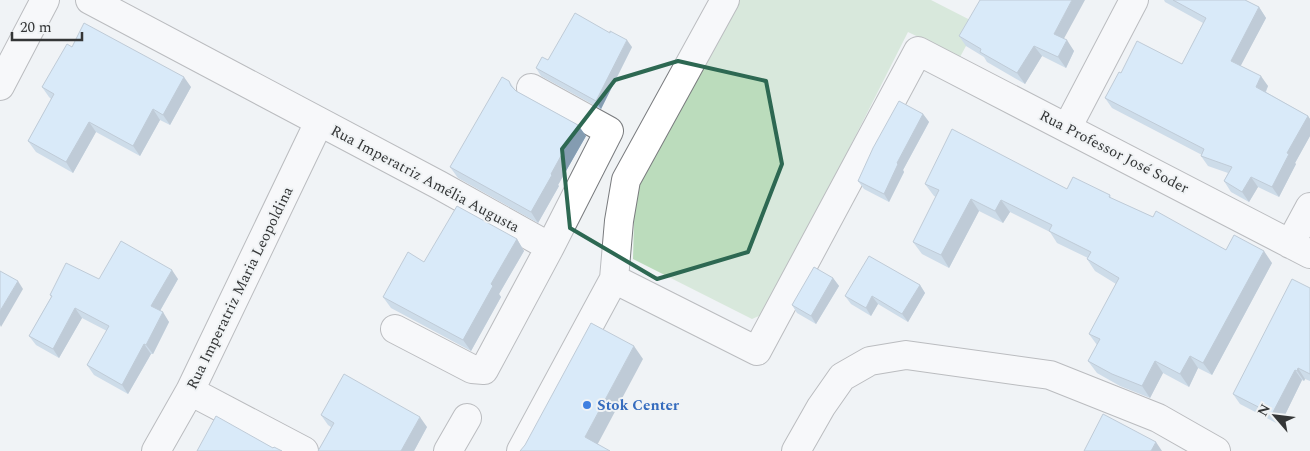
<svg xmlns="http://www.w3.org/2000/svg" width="1310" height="451" viewBox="0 0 1310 451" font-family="Spectral,serif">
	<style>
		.green { fill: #bbdcbc }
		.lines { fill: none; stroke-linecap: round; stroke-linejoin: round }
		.minor-casing { stroke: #797b7e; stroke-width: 30 }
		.minor { stroke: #fff; stroke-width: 28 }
		.wall { fill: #a2c0da }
		.shaded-wall { fill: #849cb1 }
		.building { fill: #bcdffd; stroke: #849cb1 }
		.marked { fill: none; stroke: #2d6852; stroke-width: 4; stroke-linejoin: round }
		.shop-dot { fill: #3f7fe0; stroke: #f0f3f5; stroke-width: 2 }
		.labels { text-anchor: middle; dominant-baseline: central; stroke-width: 4; stroke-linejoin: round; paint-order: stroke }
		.street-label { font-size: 15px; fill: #343637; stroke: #f0f3f5 }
		.shop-label { font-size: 15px; font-weight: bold; fill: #366cbe; stroke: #f0f3f5; text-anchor: start }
	</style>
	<rect width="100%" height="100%" fill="#f0f3f5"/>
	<path class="green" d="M738,0H931L978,24L960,57L908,32L766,313L752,319L633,259L635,186Z"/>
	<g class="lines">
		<defs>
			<path id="minor" d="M90,0L439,185L550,247L484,370L472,369L395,329
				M0,86L45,0
				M531,88L609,131L550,247
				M1067,128L1134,0
				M1290,244L1310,207
				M614,279L757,351L918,51L1310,254
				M190,391L304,451
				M156,451L190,391L319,122
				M448,451L467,418
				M521,451L614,279L619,221L626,180L725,0
				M796,451L821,407L842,377L870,361L906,355L1050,375L1158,418L1216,451"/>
		</defs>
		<use href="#minor" class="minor-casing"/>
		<use href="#minor" class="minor"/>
	</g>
	<path class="wall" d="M1164,0H1245L1259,7L1266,18L1240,66L1268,86L1266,92L1308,116L1310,119V136L1295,163L1296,164L1279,197L1258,187L1249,202L1231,192L1224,181L1228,173L1208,166L1201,156L1202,155L1112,108L1105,98L1121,73L1182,64L1203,23L1165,2Z
		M959,36L1064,39L1074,51L1066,68L1042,56L1025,84L987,62L984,57L966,46Z
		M72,47L191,87L170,125L160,120L140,156L96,132L73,173L36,152L28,141L51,99L49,97L42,87Z
		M632,47L601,109L541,76L536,68L548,60Z
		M509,81L516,91L578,125L586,136L558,185L559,186L538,223L458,178L450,167Z
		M923,114L929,122L903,170L904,172L889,202L864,189L858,181Z
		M925,184L1067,189L1110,195L1111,198L1226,250L1272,263L1212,375L1198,368L1189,387L1163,373L1150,398L1120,386L1097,373L1088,361L1097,345L1089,334L1116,284L1095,271L1087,259L1088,258L1057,243L1050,232L1010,212L1003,223L979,211L949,268L922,254L913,242L936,197L934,196Z
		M517,239L524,251L499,294L501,297L471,351L391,308L383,297L424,262Z
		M833,278L839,286L816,324L797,313L792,305Z
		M99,279H178L160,311L169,322L153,354H151L128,394L94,375L87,365L107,331L82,318L59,358L36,345L29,336L51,297L50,295Z
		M920,285L925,293L908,322L878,304L871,316L851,304L845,296Z
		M1310,288V381L1305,379L1304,381L1302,380L1280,425L1240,404L1233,394Z
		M321,415L427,427L414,451H318L331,427L328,425Z"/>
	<path class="shaded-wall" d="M1072,0H1085L1061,44L1054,34Z
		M1259,7L1266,18L1238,71L1231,61Z
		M627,40L632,47L601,109L596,101Z
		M1067,40L1074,51L1066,68L1058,57Z
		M1034,46L1042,56L1025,84L1017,73Z
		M1261,76L1268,86L1263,97L1256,87Z
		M184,77L191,87L170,125L163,115Z
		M153,109L160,120L140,156L133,146Z
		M923,114L929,122L903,170L904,172L889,202L884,194L897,163Z
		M1308,116L1310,119V136L1295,163L1296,164L1279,197L1272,187L1287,153Z
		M89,122L96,132L73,173L66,162Z
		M578,125L586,136L558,185L559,186L538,223L531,212L551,174Z
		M1251,177L1258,187L1249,202L1242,192Z
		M971,199L979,211L949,268L941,255Z
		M1001,200L1010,212L1003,223L995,211Z
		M517,239L524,251L499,294L501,297L471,351L463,340L491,284Z
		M1264,251L1272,263L1212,375L1203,363Z
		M172,270L178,279L157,316L151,306Z
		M833,278L839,286L816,324L811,316Z
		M18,281L23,289L1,327L0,325V311Z
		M920,285L925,293L908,322L902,314Z
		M872,296L878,304L871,316L866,308Z
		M75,308L82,318L59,358L53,349Z
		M163,312L169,322L153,354L146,345Z
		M144,344L151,354L128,394L122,385Z
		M634,346L643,359L594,451L585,437Z
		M1190,356L1198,368L1189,387L1180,374Z
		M1155,361L1163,373L1150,398L1142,386Z
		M1298,368L1305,379L1304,381L1297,371Z
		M1295,370L1302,380L1280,425L1272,414Z
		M420,417L427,427L414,451H401Z
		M1156,442L1162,451H1151Z"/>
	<path class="building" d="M980,0H1072L1054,34L1067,40L1058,57L1034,46L1017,73L980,52L981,49L959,36Z
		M1173,0H1245L1259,7L1231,61L1261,76L1256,87L1308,116L1287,153L1289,154L1272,187L1251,177L1242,192L1224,181L1232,167L1201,156L1204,149L1105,98L1119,72L1121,73L1137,41L1182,64L1206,18Z
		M575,13L610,33V31L627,40L596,101L536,68L542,57L548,60Z
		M84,23L184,77L163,115L153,109L133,146L89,122L66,162L28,141L54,94L42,87L67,44L72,47Z
		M502,77L509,81L511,86L516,91L578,125L551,174L552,175L531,212L450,167Z
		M899,101L923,114L897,163L898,164L884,194L858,181L873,148Z
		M952,129L1067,189L1073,177L1110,195L1109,197L1153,217L1156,211L1226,250L1234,235L1264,251L1203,363L1190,356L1180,374L1155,361L1142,386L1112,374L1088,361L1100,339L1089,334L1119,278L1087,259L1091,252L1049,231L1052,225L1001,200L995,211L971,199L941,255L913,242L939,190L925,184Z
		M457,206L517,239L491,284L493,286L463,340L383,297L408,252L424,262Z
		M121,241L172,270L151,306L163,312L146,345L144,344L122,385L87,365L109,326L75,308L53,349L29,336L52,296L50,295L66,263L99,279Z
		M869,256L920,285L902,314L872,296L866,308L845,296Z
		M814,267L833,278L811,316L792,305Z
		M0,271L18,281L0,311Z
		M1292,279L1310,288V374L1298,368L1297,371L1295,370L1272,414L1233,394Z
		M591,323L634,346L585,437L610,451H520L525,445Z
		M344,374L420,417L401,451H318L334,423L321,415Z
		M1103,414L1156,442L1151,451H1084Z
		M216,416L273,448L274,447L282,451H197Z"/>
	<path d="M0 0H1310V451H0ZM678,61L766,81L782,164L748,252L657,279L570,228L562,149L615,80Z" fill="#f0f3f5" fill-opacity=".55" fill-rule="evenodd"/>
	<path class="marked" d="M678,61L766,81L782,164L748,252L657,279L570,228L562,149L615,80Z"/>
	<circle class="shop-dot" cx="587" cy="405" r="5"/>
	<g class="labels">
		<g class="street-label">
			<text transform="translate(1114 152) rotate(27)">Rua Professor José Soder</text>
			<text transform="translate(425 179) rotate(28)">Rua Imperatriz Amélia Augusta</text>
			<text transform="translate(240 288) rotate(-64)">Rua Imperatriz Maria Leopoldina</text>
		</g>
		<g class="shop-label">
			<text x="597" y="405">Stok Center</text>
		</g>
	</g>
	<g transform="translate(1275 416) rotate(298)" stroke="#f0f3f5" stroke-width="4" paint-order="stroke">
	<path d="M0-4L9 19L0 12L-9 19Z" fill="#343637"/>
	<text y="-8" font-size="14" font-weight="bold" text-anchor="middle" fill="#343637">N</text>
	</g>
	<path d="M12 32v8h70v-8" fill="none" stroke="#343637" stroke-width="2.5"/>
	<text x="20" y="32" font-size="15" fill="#343637" stroke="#f0f3f5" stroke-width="4" paint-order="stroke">20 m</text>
</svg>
